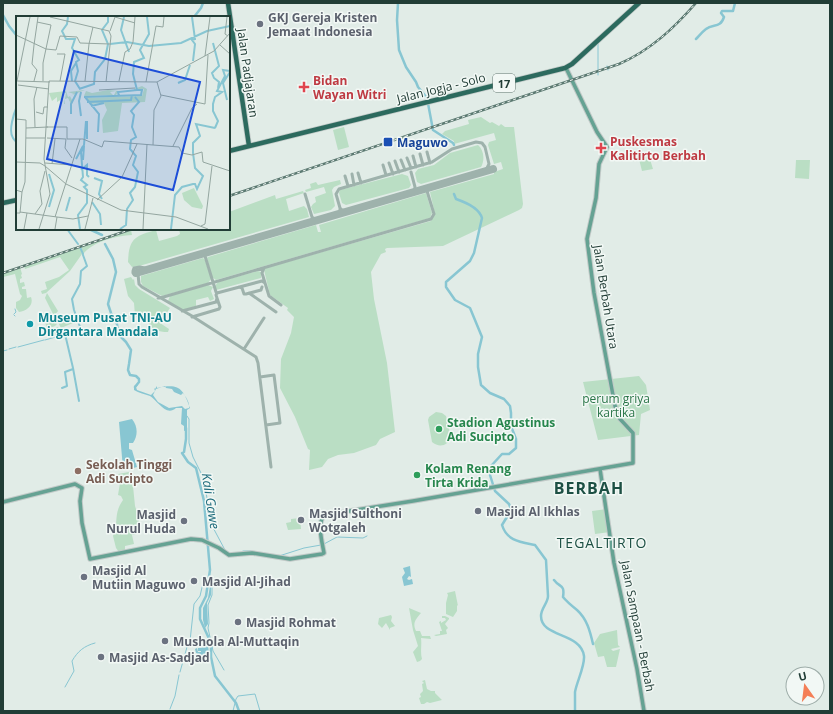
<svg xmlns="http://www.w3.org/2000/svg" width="833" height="714" viewBox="0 0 833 714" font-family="'Open Sans',sans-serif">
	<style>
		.green { fill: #badec4 }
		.water { fill: #88c6d2; fill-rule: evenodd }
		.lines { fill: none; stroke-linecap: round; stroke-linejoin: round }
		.stream { stroke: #88c6d2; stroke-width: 1 }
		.canal { stroke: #88c6d2; stroke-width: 2 }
		.river { stroke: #88c6d2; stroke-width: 2.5 }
		.taxiway { stroke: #9eb2ac; stroke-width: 3 }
		.runway { stroke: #9eb2ac; stroke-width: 8 }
		.major-casing { stroke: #c1c9c7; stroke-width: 5.5 }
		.highway-casing { stroke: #c1c9c7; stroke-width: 6 }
		.major { stroke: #65a293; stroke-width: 3.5 }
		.highway { stroke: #2c6a5e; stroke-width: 4.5 }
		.rail-casing { stroke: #5b7971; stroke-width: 2.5 }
		.rail { stroke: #f2f8f5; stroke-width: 1; stroke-dasharray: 3; stroke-linecap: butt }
		.worship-dot { fill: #6b7280; stroke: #f2f8f5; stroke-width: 1.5 }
		.health-dot { fill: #e0444e; stroke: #f2f8f5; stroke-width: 1.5 }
		.transit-dot { fill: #1a4fb4; stroke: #f2f8f5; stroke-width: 1.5 }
		.culture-dot { fill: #0f9aa8; stroke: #f2f8f5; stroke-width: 1.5 }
		.leisure-dot { fill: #2e9e5b; stroke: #f2f8f5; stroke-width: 1.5 }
		.education-dot { fill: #8d6e63; stroke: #f2f8f5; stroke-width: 1.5 }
		.labels { text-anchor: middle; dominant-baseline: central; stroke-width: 3; stroke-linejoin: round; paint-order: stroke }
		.shield { fill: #f2f8f5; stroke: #60756f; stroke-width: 1 }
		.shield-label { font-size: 11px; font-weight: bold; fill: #213d36 }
		.worship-label { font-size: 12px; font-weight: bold; fill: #5b616d; stroke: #f2f8f5; text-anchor: start }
		.street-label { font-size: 12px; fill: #213d36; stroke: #f2f8f5 }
		.health-label { font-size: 12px; font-weight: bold; fill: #be3a42; stroke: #f2f8f5; text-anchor: start }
		.transit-label { font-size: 12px; font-weight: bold; fill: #164399; stroke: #f2f8f5; text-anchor: start }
		.culture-label { font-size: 12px; font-weight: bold; fill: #0d838f; stroke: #f2f8f5; text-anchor: start }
		.park-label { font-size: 12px; fill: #2a7548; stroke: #f2f8f5 }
		.leisure-label { font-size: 12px; font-weight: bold; fill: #27864d; stroke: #f2f8f5; text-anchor: start }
		.education-label { font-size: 12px; font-weight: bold; fill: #785e54; stroke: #f2f8f5; text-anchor: start }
		.water-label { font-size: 13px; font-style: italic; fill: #1a697a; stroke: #f2f8f5 }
		.quarter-label { font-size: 14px; letter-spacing: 1px; fill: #1d5044; stroke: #f2f8f5 }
		.district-label { font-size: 16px; font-weight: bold; letter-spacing: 1px; fill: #1d5044; stroke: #f2f8f5 }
		.inset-river { fill: none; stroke: #88c6d2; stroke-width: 2 }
		.inset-road { fill: none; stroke: #94a6a0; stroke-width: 1 }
		.view { fill: #1d4ed8; fill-opacity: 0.15; stroke: #1d4ed8; stroke-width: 2 }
		.inset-edge { fill: none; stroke: #213d36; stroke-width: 2 }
	</style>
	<rect width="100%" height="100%" fill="#e1ece7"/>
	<path class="green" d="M481,117L490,123L492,122L499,126L501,124L505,127H514L523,204L522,208L519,210L443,246L387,248L385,249L386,252L381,254L371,272L374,299L387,363L395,432L380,439L376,445L354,453L338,455L328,459L322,467L309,470L310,450L308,449L295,417L280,388L281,359L291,333L294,317L287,310L288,308L270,295L264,270L266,268L431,221L435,214L430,192L494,174V172L503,169L501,162L494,164L488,145L489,142L496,140L494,133L454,144V141L442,134L445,131L469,124L468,120Z
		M344,127L349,147L338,150L333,130Z
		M478,145C484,150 485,160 481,167L421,184L417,182L415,173L418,169L434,165L450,153Z
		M649,156L653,169L642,171L639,159Z
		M796,160H810L809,179L795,178Z
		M402,174L408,176L411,185L409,188L346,205L342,203L339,193L340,190Z
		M340,180L341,184L334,187L332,190L335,206L331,210L314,214L311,207L313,204L316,202L315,197L326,193L324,187L306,192L305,190L311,188L310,184L316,182L318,185Z
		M303,191L304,193L286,199L289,211L304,206L307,209L309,217L139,266L132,267L128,262C129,238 135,236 156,230L159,241L177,236L180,234L179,229H229V212L275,195L276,199Z
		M426,193L432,213L430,218L216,280L212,277L207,258L208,257L316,225L318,232H321L319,225Z
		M131,230L132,235C116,236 94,241 83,254L81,247Z
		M80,247L82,254L70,271L46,293L42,294L41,291L47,289L45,282L59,277L69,270L60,257L25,269L24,266Z
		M203,258L205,260L211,279L208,283L162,296L143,286L141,282V276Z
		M20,267L22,274L21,275L22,278L20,279V283L24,282L25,286L22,287V289H26L27,298L31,297C34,305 27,311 19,312L16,308V302L20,300L22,296L20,294L15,274L3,277V273Z
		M258,271L261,272V278L216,290L215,286L218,282Z
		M131,277L133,280L134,279L135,285L139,289L170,308L160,323L169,329L168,332C158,332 151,330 147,320L135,316L134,303L128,296L124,279Z
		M208,285L213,287L211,291L214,299L210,301L208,297L196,300V306L183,310L168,301L170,296Z
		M47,293L58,311L54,316L45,298Z
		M50,312L57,324L55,326L47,329L43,314Z
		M58,316L61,320L67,317L70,318L73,323L61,328L55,317Z
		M58,327L63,335L50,338L48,333H46L45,331Z
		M639,376L646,385L650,410L641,414L639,435L598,440L583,382Z
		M436,412L442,413L446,416L451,437C448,446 439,448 432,442L428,420L429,417Z
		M129,472L133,486L135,506L138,515L141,534H137L132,535L134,544L125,546V551L119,552L116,548L113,536C119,522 113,514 123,500L121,496L118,495L120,483L118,474Z
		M607,509L610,532L595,534L592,511Z
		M300,518L301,529L288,530L286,523L291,522V519Z
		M455,591L458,606L457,605V611L453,617L446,614V603L448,595L447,593Z
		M409,608L421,613C416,619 412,623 416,631H420L422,636H430L431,639L421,638C422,645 420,652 422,659L420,661L417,662L413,652L418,646L413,630Z
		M391,615L392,617L391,621L395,626L390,628V630L386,623L382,628L378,624L379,618Z
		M442,616H445L449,618V619L445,624L448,628L446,630L447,634L436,636L434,635L440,634V631H442L439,622L441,621V623L446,620L445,618H442Z
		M617,630L618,645L620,647L611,649L613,651L620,649L616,667H607L604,656L598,657L594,643L600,634Z
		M425,680L427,689L431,691H435V693L442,700L430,703L427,702L424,704H421L419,698L421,697L420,694L423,691L422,684L424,683L422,681Z"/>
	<path class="water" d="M137,384L138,385L136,387L137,390L151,395L155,391L154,388L155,389L157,386V388C179,383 183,388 190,408L187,410V430L184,431V426L181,424L182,408H176C166,417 158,401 150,396C145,394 139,393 134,390V386ZM165,386L166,388L172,389L174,392L181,395L183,393C186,397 190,403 189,408L185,409L182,406L169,408L158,402L153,395L156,389Z
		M132,419C138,426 138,436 133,443H129V449L132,450L137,467L130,469H123L119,422Z
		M410,566L411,577L409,576L407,579L409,580L412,579L413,584L404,586L402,577L405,573L403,568Z
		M210,586H211V595L207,603L208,624L205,628L203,620V608L208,598Z
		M205,639L208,642L209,656L196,657L199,656L196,654L198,653H196L195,649L197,648L198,652H201V651H198V648L206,647Z"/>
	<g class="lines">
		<path class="stream" d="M607,66V67
			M607,67V68
			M608,69V70
			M598,70V43
			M598,72V75
			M14,314L16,312L15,309
			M14,315L15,316
			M45,340L63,335
			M18,347L44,340
			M9,349L16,347
			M3,351L7,350
			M187,416L189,419V443L193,457L203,477L207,498L209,520L225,550
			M324,544L337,537L363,538L367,536
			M243,551H251
			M254,552L270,554
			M279,556L304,548L321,545
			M180,672L187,647L190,641L194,604L200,596L204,579H210L212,582V595L208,605L209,623L208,628L213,651L224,670
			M65,687L74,671L72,661C78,651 84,646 95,643
			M170,709L175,696L179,675
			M233,711L236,699L238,696L255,694L260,711"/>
		<path class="canal" d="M17,106C14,113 8,131 13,138C14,140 16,141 17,143
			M67,229L78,244
			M80,247L83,254
			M62,388L67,386L65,372L73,369
			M79,401L73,368L65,334L77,331L80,327L74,310L72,299L80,284L81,271L87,266L83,255"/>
		<path class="river" d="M398,3L397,20L399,50L406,67L416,82L418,87L427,98L433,130L453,143L454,145
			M3,15L9,26L17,36
			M194,17L201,8L203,3
			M696,39C699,36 702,32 706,29C713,23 720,29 724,17L721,13L722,11H733L735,3
			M454,194L456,199C465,202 479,208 482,218L474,253L470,261L446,282V287L455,300L470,308L482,337L478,354V367L481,385L490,393L504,399L510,406L511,413V426L516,439V448L509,454H502L491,466L490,475L495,491L509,504L511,509L510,512L502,525C507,541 520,542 535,545L546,560L548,596C548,603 541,608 541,616C541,638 581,632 584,656C585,666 577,681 575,692C575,698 575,705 575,711
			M89,229L102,235
			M105,244L113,259L116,272L108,304L111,313L117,324L118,334L126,342L131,350L129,364L128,370L130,375L136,376L139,379V382L135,387
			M186,428V439L184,452L182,453L188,462L196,468L204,501L210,570L206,596L200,608V619L211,643V657L215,676L236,703L239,711
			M554,580C560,588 565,584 563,597C567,602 572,606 577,610C587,619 590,631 593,644"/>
		<path class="taxiway" d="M427,152L430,163
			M420,154L423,165
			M413,156L416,167
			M407,158L411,168
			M401,160L405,170
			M395,161L399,172
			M389,163L393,174
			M383,165L386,175
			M411,172L415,187L414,192
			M358,173L361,183
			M352,174L354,185
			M345,176L348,186
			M305,194L312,217L316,220
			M347,211L342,210L340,208L336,194L339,189L432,162L452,149L476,142L482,143L485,147L489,164L486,170L483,172
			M337,214L340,212V208
			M207,252L205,256L216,292L217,293
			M264,268L262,273L269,296L281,305
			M140,271L138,274L136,275L133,273V271L134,268L140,267L149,269
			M138,274L139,284L142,287L192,316L256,357L258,363L271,467
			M239,287L242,288L244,294H246L261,290L262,287
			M249,293L276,312
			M158,298H160L431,219L434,214L427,191L429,187
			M182,311L216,302L217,298
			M192,317L219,309L220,307L216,295L217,293L262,281L265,283
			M244,349L264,318
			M260,377L274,375L280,423L266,425"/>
		<path class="runway" d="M136,273L493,169"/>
		<defs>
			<path id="major" d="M600,469L614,563L637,669L644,711
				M3,502L75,484L82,488L80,501L82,523L90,559
				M90,559L191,539L202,540L219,548L229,555L252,553L290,559L322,554L324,553C322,542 317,524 324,515L413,501L633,463V433L620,419L615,406L594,293L587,239L596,198L599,164L607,147L597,132L566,68"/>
			<path id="highway" d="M228,3L249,146
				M229,151L565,68L572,64L639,3
				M3,203L17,200"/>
		</defs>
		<use href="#major" class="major-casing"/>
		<use href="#highway" class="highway-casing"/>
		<use href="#major" class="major"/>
		<use href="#highway" class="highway"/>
		<defs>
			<path id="rail" d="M229,196L619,64C651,50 674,28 696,3
				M3,273L132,229"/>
		</defs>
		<use href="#rail" class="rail-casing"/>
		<use href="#rail" class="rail"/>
	</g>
	<g class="worship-dot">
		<circle cx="260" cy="24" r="4"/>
		<circle cx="478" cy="511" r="4"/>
		<circle cx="301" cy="520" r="4"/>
		<circle cx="184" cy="521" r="4"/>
		<circle cx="84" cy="577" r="4"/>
		<circle cx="194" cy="581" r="4"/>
		<circle cx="238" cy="622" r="4"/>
		<circle cx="165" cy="641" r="4"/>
		<circle cx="101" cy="657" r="4"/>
	</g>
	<g class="health-dot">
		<path d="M302 81h4v4h4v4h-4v4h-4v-4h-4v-4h4z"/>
		<path d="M599 142h4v4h4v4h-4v4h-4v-4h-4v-4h4z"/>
	</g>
	<rect class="transit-dot" x="383" y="137" width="10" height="10" rx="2"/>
	<circle class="culture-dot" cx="30" cy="324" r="4"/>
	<g class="leisure-dot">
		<circle cx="439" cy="429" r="4"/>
		<circle cx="417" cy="475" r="4"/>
	</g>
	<circle class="education-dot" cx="78" cy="471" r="4"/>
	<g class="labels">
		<rect class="shield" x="493" y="74" width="22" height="18" rx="3"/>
		<g class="shield-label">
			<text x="504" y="83">17</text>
		</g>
		<g class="worship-label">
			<text x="268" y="17">GKJ Gereja Kristen<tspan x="268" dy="14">Jemaat Indonesia</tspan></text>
			<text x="486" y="511">Masjid Al Ikhlas</text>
			<text x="309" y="513">Masjid Sulthoni<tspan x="309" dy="14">Wotgaleh</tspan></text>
			<text x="176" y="514" text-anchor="end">Masjid<tspan x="176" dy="14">Nurul Huda</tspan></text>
			<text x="92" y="570">Masjid Al<tspan x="92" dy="14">Mutiin Maguwo</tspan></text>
			<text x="202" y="581">Masjid Al-Jihad</text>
			<text x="246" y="622">Masjid Rohmat</text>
			<text x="173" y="641">Mushola Al-Muttaqin</text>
			<text x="109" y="657">Masjid As-Sadjad</text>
		</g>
		<g class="street-label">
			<text transform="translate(248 73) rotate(82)">Jalan Padjajaran</text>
			<text transform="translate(441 88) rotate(-14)">Jalan Jogja - Solo</text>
			<text transform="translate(606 297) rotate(81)">Jalan Berbah Utara</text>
			<text transform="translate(638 626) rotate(79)">Jalan Sampaan - Berbah</text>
		</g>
		<g class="health-label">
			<text x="313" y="80">Bidan<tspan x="313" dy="14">Wayan Witri</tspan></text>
			<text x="610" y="141">Puskesmas<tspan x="610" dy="14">Kalitirto Berbah</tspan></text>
		</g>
		<g class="transit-label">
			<text x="397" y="142">Maguwo</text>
		</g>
		<g class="culture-label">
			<text x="38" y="317">Museum Pusat TNI-AU<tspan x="38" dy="14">Dirgantara Mandala</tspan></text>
		</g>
		<g class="park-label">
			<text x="616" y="398">perum griya<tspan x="616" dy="14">kartika</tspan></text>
		</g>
		<g class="leisure-label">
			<text x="447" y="422">Stadion Agustinus<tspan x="447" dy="14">Adi Sucipto</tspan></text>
			<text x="425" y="468">Kolam Renang<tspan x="425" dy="14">Tirta Krida</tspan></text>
		</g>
		<g class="education-label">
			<text x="86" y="464">Sekolah Tinggi<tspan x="86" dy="14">Adi Sucipto</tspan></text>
		</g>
		<g class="water-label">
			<text transform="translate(211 501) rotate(81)">Kali Gawe</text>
		</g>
		<g class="quarter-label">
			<text x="602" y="542">TEGALTIRTO</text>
		</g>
		<g class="district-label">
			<text x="589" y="488">BERBAH</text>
		</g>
	</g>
	<g transform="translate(16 16)">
		<rect width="214" height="214" fill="#e1ece7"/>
		<path d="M126,70L131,73L129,86L106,87L102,115L87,117L86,104L91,94L88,87L74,88L69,82L126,80L128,73L118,74V73ZM69,74L54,80L57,86L55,88L52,82L49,83V88H48L50,77H47L46,88V83L41,86V81L36,85L33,77L50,75L52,81L58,78L52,76ZM70,75L76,77L92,74L103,75L100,79H98L100,75L94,76L97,79L68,80ZM178,172L187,190L186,193L176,191L168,184L166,177Z" fill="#badec4"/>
		<path class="inset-river" d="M52,1L51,8L46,15L50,23H59L56,32L63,44L60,46L62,55L59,65L64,73M108,1L105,14L113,36M176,1L179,23L176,24L179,28L177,45M197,27L203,50L196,57L198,62L203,66L202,72M94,28L111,26L133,30L165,27L191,15L214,10M56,65L55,55L60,47M162,67L169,64L174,49M63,73L78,68L79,56L89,43L92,28L86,14L92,6V1M121,74L117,58L118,46L128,42L124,34L133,18L131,1M65,76L63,85L65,100M103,80L102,76L121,74H126L125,79M68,81L126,79M69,81L83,98L82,116M211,84L207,67L214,56M71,86L115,84L116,79M75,90L88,87M55,98V88L61,76M199,112L202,105L197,95V88L199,81L206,76L201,75L209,60L207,54L214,55M71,123V105M60,143L67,130M67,144L68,130M65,154L71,149V159L73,161M78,162L86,165L83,178L86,183M76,186L84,198L85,209M33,191L38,174L33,158M50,195L54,181M64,213L62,199L71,187V174L68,171L71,169L65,164L67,161L65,136L68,129L70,105M104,213L110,209L111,193L117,184L114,177L119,171L122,156L117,149L120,140L114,133L115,124L120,121L116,111L118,99L115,95L123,86L119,81M155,213L159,179L166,171L177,168H179L181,173L187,160L179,152L177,137V127L184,120L180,108L199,112"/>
		<path class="inset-road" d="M34,1L93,15L95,20L90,66M99,1L119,7M211,1L209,18L212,20M21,6L35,9M94,15L99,1M0,19L30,33M73,28L77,11M18,29L16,48L21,54L18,65M18,29L22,1M204,29L214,38M30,33L40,34L44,20L61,21L64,27L94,28M41,38H49L44,65M189,40L194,1M1,65L14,1M1,65L34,66M27,65V47L35,9M69,65L73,28M103,65L109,36L114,33L117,26L119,1M130,66L140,10L147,11L148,1M2,69L33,73M83,74L119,72M145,79L189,88L192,39M20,96L27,98L28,91H32M0,103L10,104V112M19,111L18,83L21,71M30,111H51V123M10,122H29M31,122L50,123L49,132L56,142M51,123H67L86,131L88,125L137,129L138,94L145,80L141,66M137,129L163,131L166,137L176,139L186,136L187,146L214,155M157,130L176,92L181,88M0,146L24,147L29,150M29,147L56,149M36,148L39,123M29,150L50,168L105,194L160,201L192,213M0,174L6,176L9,166L10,112L32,111M81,184L106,161L121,128M4,196L26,199M0,197H4L6,176M19,198L26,188L24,175L29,155M26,199L41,201L39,213M39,201L64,123M41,201L57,203L72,200M185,210L189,208L196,150M8,213L11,197M23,213L34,178L28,143L33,65L141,66L198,35L214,17M69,213L77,182M127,213L131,128"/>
		<path class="view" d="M58,35L184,66L157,174L31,143Z"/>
		<rect width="214" height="214" class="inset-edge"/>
	</g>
	<rect width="833" height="714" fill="none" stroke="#213d36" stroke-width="8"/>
	<g transform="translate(805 686) rotate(346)"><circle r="19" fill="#f2f8f5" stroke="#9eada9"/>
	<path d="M0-3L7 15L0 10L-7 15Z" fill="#f47f57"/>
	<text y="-6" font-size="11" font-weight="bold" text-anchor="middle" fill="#213d36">U</text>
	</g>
</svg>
